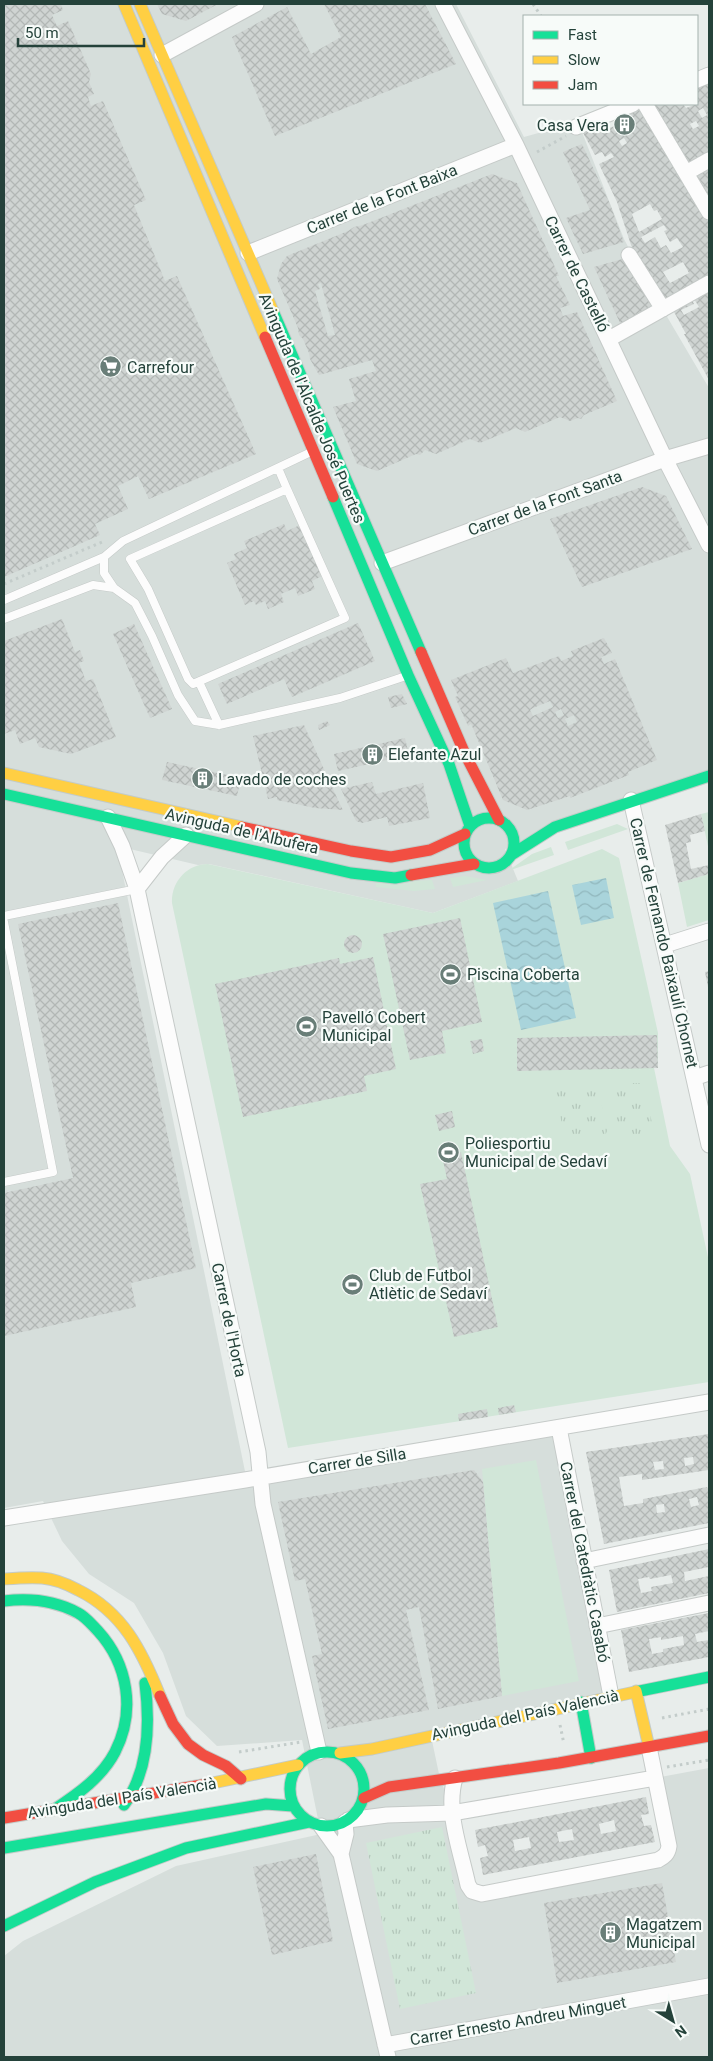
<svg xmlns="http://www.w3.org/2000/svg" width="713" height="2061" viewBox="0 0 713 2061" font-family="Roboto,sans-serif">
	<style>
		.built { fill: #d6dedb }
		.green { fill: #d1e6d8 }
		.park { fill: url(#park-tufts) }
		.water { fill: url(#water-waves) }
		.building { fill: url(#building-cross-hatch); fill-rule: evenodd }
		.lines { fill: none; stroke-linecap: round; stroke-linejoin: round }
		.lane-casing { stroke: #c5cac8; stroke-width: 9 }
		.street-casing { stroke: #c5cac8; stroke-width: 17 }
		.fast-casing { stroke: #c3cbc8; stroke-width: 13 }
		.slow-casing { stroke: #c3cbc8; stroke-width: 13 }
		.jam-casing { stroke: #c3cbc8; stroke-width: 13 }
		.path { stroke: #c3ccca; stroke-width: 3; stroke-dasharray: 2.5 4; stroke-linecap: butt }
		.lane { stroke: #fcfcfc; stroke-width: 8 }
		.street { stroke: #fcfcfc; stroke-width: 15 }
		.fast { stroke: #16e098; stroke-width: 11 }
		.slow { stroke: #ffcf43; stroke-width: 11 }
		.jam { stroke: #f24e42; stroke-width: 11 }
		.labels { text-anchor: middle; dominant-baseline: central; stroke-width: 4.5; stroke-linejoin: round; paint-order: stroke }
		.poi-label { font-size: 16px; fill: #24423a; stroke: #f7fbf9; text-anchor: start }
		.street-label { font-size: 16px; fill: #24423a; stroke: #f7fbf9 }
	</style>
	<defs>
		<pattern id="park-tufts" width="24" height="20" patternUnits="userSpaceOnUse" patternTransform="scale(1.25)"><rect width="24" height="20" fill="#d1e6d8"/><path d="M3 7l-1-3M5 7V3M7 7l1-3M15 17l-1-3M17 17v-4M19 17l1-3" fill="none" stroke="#b3c6ba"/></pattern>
		<pattern id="water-waves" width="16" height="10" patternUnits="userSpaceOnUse" patternTransform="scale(1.25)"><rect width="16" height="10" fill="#a9d4db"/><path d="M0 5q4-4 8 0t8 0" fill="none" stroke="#91b7bd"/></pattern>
		<pattern id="building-cross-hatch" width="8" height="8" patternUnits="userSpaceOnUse" patternTransform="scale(1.25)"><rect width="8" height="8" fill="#cfd4d2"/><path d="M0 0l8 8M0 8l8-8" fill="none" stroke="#b2b7b5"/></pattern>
	</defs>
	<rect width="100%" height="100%" fill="#e8edeb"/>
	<path class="built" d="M4,4H456L524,137L578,122L624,239L646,281L709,388V774L505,849L518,881L433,913L209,864L198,865L117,846L247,1481L559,1428L611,1696L431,1736L439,1774L452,1813L472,1891L663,1858L655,1778L709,1768V2057H4V1956L23,1941L176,1866L321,1834L302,1740L217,1746L186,1716L163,1653L134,1603L89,1574L62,1541L43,1501L4,1508Z"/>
	<path class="green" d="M709,812V851L701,814Z
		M617,824L628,829L568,850L565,842Z
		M551,847L554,855L508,871L532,854Z
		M602,849L619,858L658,1033V1068H654L670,1146L690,1174L709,1262V1382L288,1448L172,903C171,882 187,864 208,864L433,913Z
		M709,874V920L687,927L678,883Z
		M465,876L487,880L453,887L450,878Z
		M432,880L435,889L414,891L376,887V883Z
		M536,1460L579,1681L502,1696L482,1469Z"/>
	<path class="park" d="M632,1083H640L644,1087L654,1132L652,1136L622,1138L619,1135L608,1087L611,1084Z
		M557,1086H595L598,1088L607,1131L605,1136L568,1137L564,1135L555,1089Z
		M442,1827L476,1993L400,2009L366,1843Z"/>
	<path class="water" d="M606,878L614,918L581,925L572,885Z
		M548,891L576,1018L521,1030L493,903Z"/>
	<path class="building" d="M4,4H61L63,10L52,15L57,26L68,21L91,74L89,82L94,94L88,97L91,106L103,101L146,200L134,205L165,281L177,276L256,454L149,499L138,476L118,486L128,509L95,524L100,535L4,577Z
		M157,4H218L186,21L162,14Z
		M324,4H425L456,64L275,136L232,37L287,7L311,54L341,37Z
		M709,80V152L687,164L652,104H683L686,108L697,104V85ZM703,108L707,115L702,118L698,111ZM696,121L699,126L693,129L690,124Z
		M640,105L709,223V276L664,301L647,280L631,245L617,202L599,164L614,157L611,153L605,157L602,152L595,155L581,129L605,119L609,128L612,127L621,122L618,114ZM624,138L627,143L622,146L619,141ZM650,204L654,211L657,210L662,219L639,232L632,214ZM664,225L667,230L664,231L670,242L677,238L683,247L671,253L666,245L661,248L655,237L645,243L641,237ZM683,262L689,273L670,283L663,272Z
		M582,144L610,204L624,242L583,254L566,218L590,210L563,152Z
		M709,167V203L694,176Z
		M492,174L517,183L559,276H556L570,305L560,308L563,316L577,312L617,401L584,415L581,419L578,418L570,421L560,417L525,432L516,428L480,443L470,439L436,454L425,450L420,455L416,454L377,471L357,464L333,407L356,401L349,379L376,371L372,360L319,375L310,359L309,353L303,339L299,335L298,328L277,279L281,264L287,256L348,231L354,227L363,225ZM321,283L335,335L328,336L315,291L320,289L318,284Z
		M626,258L657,305L621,325L594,267Z
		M709,290V380L684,334H686L673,310L692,300L694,304L681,310L684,315L699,307L694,299Z
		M642,487L666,496L692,549L582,587L550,519Z
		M284,524L287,531L300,525L322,576L312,581L315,589L298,596L295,588L281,594L284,602L268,609L265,601L256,605L254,601L245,605L227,563L236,559L234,554L247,548L244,541Z
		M62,619L75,652L80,650L84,661L79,663L86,681L93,679L116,737L71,754L39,747L35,738L20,744L15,730L4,734V641Z
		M358,623L375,661L292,697L284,679L227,704L218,684Z
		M134,624L172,709L150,718L113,634Z
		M604,638L612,653L601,657L604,664L615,659L657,760L628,772L629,775L570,798V796L527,810L503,800L472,726L471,724L468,726L455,697L458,696L451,680L506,658L513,673L559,656L561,661L573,656L571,651ZM550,701L553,707L533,716L530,710L533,708ZM561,709L564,715L558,718L555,712ZM574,715L577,722L568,726L565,719Z
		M402,694L407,704L391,708L388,697Z
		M327,721L330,725L319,730L318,725Z
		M304,725L338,800L343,810L315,808L277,800V797L268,799L253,736Z
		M405,738L409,755L338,771L334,754Z
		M167,762L241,778L237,796L162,780Z
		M372,782L376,794L423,783L430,818L389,826L387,817L362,823L356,821L341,789Z
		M701,814L705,831L690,835L691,842L686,843L691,869L709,865V874L678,883L665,825Z
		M118,903L196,1268L131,1283L136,1307L4,1336V1193L73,1178L18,924Z
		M460,918L482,1022L442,1031L446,1053L410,1060L383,934Z
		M344 944a9 9 0 1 1 18 0a9 9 0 1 1-18 0Z
		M373,957L396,1069L364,1076L367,1091L243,1117L215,984L339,958L340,964Z
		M709,971V987H708L705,972Z
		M657,1035L658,1068L517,1071V1038Z
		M482,1039L484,1051L473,1054L470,1041Z
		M452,1111L455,1127L439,1131L435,1115Z
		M461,1152L498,1327L454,1337L420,1184L447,1179L442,1156Z
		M514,1405L516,1412L499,1415L498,1408Z
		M487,1409L488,1417L459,1421L458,1414Z
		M709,1434V1470L642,1480V1474L619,1477L624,1506L643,1503V1499L707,1487L709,1492V1523L604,1544L586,1452ZM693,1457L694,1464L685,1466L684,1458ZM663,1461L664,1469L655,1470L653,1462ZM697,1497L699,1505L691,1507L689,1499ZM664,1504L665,1512L657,1513L656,1505Z
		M474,1470L483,1482L502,1696L438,1709L419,1607L406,1610L429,1710L328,1729L312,1656L322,1654L305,1579L295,1581L278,1502Z
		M709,1549V1567L684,1572L685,1581L709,1576V1593L617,1612L609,1570ZM671,1575L673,1583L651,1587L652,1591L641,1593L638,1579L649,1577L650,1579Z
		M709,1613V1631L695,1634L697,1642L709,1640V1657L629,1672L621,1630ZM683,1636L684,1645L663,1649V1652L652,1654L649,1639L661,1637V1640Z
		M646,1797L649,1814L641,1815L644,1826L651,1825L655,1842L483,1875L480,1858L488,1856L485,1845L478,1847L475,1830ZM614,1820L616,1831L601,1834L599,1824ZM572,1829L574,1840L559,1842L557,1832ZM529,1837L531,1848L515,1851L513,1840Z
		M316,1854L333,1941L272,1955L253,1867Z
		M662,1883L676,1962L557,1983L544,1903Z"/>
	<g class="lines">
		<defs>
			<path id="lane" d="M278,468L287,489
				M287,489L345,618L193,684L188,679L148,589L130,559Z
				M104,557V573L114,588
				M4,600L104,557L123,541L311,452
				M4,619L93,585L114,588L135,603L152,636L178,695L195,721L219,725L340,698L406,676
				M199,682L219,725
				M4,916L137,889
				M4,922L53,1172L4,1182"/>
			<path id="street" d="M443,4L516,145L665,459L709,545
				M162,55L256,4
				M697,80L709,75
				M645,104L709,212
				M576,127L633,104
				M686,173L709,160
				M248,253L516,145
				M629,255L663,309
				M609,339L709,283
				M382,563L665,459L709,446
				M631,800L709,1145
				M108,817L122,846L137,889L258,1452L263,1504L319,1752
				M137,889L162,857L186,835
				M665,945L709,931
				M694,1078L709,1073
				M559,1428L611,1696
				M4,1518L245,1480L709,1402
				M584,1561L709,1535
				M597,1626L709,1603
				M455,1778C445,1812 461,1851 468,1885L472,1891L482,1894L658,1860C664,1857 668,1854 669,1846L649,1747
				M348,1820L387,1815L452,1813L655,1778
				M321,1826L341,1854L388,2057
				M341,1854L346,1834L345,1822
				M385,2045L709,1986"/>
			<path id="fast" d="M273,311L421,652
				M333,497L408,675L449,764L470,826
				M4,794L351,873L395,878L411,875
				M464 843a25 25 0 1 1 50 0a25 25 0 1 1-50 0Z
				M511,855L555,827L709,776
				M4,1601C29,1598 56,1601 78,1613C86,1617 92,1625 98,1631C128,1664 136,1711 115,1752C102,1777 78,1794 55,1809
				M635,1692L709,1677
				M581,1702L591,1758
				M290 1789a37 37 0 1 1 74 0a37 37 0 1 1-74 0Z
				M124,1805C149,1771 150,1723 145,1683
				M4,1848L266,1804L293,1806
				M4,1926L95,1882L186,1848L309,1822"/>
			<path id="slow" d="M124,4L265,337
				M140,4L273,311
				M4,773L242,827
				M4,1579C17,1578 29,1577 42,1578C55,1579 67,1584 78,1590C123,1612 142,1651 160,1696
				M636,1691L649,1747
				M340,1753L372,1749L635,1692
				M208,1784L298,1765"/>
			<path id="jam" d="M265,337L333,497
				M421,652L465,754L499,820
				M242,827L351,851L391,857L430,850L465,834
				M411,875L474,864
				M160,1696L173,1724L188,1744L203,1755L226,1766L241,1779
				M364,1798L389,1787L559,1763L709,1736
				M4,1818L208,1784"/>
		</defs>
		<use href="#lane" class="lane-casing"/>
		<use href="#street" class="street-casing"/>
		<use href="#fast" class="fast-casing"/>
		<use href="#slow" class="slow-casing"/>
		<use href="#jam" class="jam-casing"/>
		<path class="path" d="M533,4L541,16
			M537,152L566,136
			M4,584L102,542
			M662,1718L709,1709
			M560,1725L564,1744
			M239,1752L301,1742
			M667,1767L709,1760"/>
		<use href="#lane" class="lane"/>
		<use href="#street" class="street"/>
		<use href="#fast" class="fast"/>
		<use href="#slow" class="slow"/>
		<use href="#jam" class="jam"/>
	</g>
	<defs>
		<symbol id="building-disc" viewBox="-11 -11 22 22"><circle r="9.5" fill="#697e78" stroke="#f7fbf9"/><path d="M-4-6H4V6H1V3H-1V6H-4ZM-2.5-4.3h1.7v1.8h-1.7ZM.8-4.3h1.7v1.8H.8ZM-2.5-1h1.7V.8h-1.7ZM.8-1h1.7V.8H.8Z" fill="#fff"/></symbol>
		<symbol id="supermarket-disc" viewBox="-11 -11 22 22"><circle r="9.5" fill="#697e78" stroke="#f7fbf9"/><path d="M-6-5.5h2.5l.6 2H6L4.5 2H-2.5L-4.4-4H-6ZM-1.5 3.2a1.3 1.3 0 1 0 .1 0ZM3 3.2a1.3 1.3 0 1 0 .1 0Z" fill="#fff"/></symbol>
		<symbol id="stadium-disc" viewBox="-11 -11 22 22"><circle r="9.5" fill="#697e78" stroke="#f7fbf9"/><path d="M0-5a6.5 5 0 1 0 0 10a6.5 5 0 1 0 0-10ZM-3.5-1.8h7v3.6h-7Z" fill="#fff"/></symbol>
	</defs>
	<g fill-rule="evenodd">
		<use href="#building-disc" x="612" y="112" width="25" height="25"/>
		<use href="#supermarket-disc" x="98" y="354" width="25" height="25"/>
		<use href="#building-disc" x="360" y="742" width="25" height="25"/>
		<use href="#building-disc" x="190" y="766" width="25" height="25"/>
		<use href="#stadium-disc" x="438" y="962" width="25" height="25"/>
		<use href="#stadium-disc" x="294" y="1014" width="25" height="25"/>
		<use href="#stadium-disc" x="436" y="1140" width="25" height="25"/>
		<use href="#stadium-disc" x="340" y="1272" width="25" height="25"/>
		<use href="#building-disc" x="598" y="1920" width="25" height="25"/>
	</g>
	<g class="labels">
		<g class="poi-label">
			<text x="609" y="125" text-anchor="end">Casa Vera</text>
			<text x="127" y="367">Carrefour</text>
			<text x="388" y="754">Elefante Azul</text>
			<text x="218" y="779">Lavado de coches</text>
			<text x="467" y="974">Piscina Coberta</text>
			<text x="322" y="1017">Pavelló Cobert<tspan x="322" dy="18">Municipal</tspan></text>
			<text x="465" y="1143">Poliesportiu<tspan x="465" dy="18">Municipal de Sedaví</tspan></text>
			<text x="369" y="1275">Club de Futbol<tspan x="369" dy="18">Atlètic de Sedaví</tspan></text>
			<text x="626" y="1924">Magatzem<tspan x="626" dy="18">Municipal</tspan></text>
		</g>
		<g class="street-label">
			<text transform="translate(382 199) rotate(-22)">Carrer de la Font Baixa</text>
			<text transform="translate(577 274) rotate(64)">Carrer de Castelló</text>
			<text transform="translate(312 408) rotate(67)">Avinguda de l'Alcalde José Puertes</text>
			<text transform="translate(545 503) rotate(-20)">Carrer de la Font Santa</text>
			<text transform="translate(242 831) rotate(13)">Avinguda de l'Albufera</text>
			<text transform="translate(664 943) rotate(77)">Carrer de Fernando Baixaulí Chornet</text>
			<text transform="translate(229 1320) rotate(78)">Carrer de l'Horta</text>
			<text transform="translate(357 1461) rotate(-9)">Carrer de Silla</text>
			<text transform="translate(585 1562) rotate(79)">Carrer del Catedràtic Casabó</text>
			<text transform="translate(525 1715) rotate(-12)">Avinguda del País Valencià</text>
			<text transform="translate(122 1798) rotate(-9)">Avinguda del País Valencià</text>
			<text transform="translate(518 2021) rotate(-10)">Carrer Ernesto Andreu Minguet</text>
		</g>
	</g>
	<rect width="713" height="2061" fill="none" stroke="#24423a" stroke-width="10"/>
	<rect x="523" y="15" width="175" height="90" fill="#f7fbf9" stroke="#a3b1ad"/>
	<rect x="533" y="31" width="25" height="8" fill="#16e098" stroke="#a3b1ad"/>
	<text x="568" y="40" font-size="15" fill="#24423a">Fast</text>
	<rect x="533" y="56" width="25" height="8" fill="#ffcf43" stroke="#a3b1ad"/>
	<text x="568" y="65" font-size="15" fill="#24423a">Slow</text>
	<rect x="533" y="81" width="25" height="8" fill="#f24e42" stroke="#a3b1ad"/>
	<text x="568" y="90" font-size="15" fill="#24423a">Jam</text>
	<g transform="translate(673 2021) rotate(143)" stroke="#f7fbf9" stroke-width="4" paint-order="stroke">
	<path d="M0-4L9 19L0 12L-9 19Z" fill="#24423a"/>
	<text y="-8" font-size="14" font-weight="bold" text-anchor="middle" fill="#24423a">N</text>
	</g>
	<path d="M18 38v8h126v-8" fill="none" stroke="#24423a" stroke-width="2.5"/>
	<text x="25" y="38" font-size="15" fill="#24423a" stroke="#f7fbf9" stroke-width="4" paint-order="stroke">50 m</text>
</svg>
